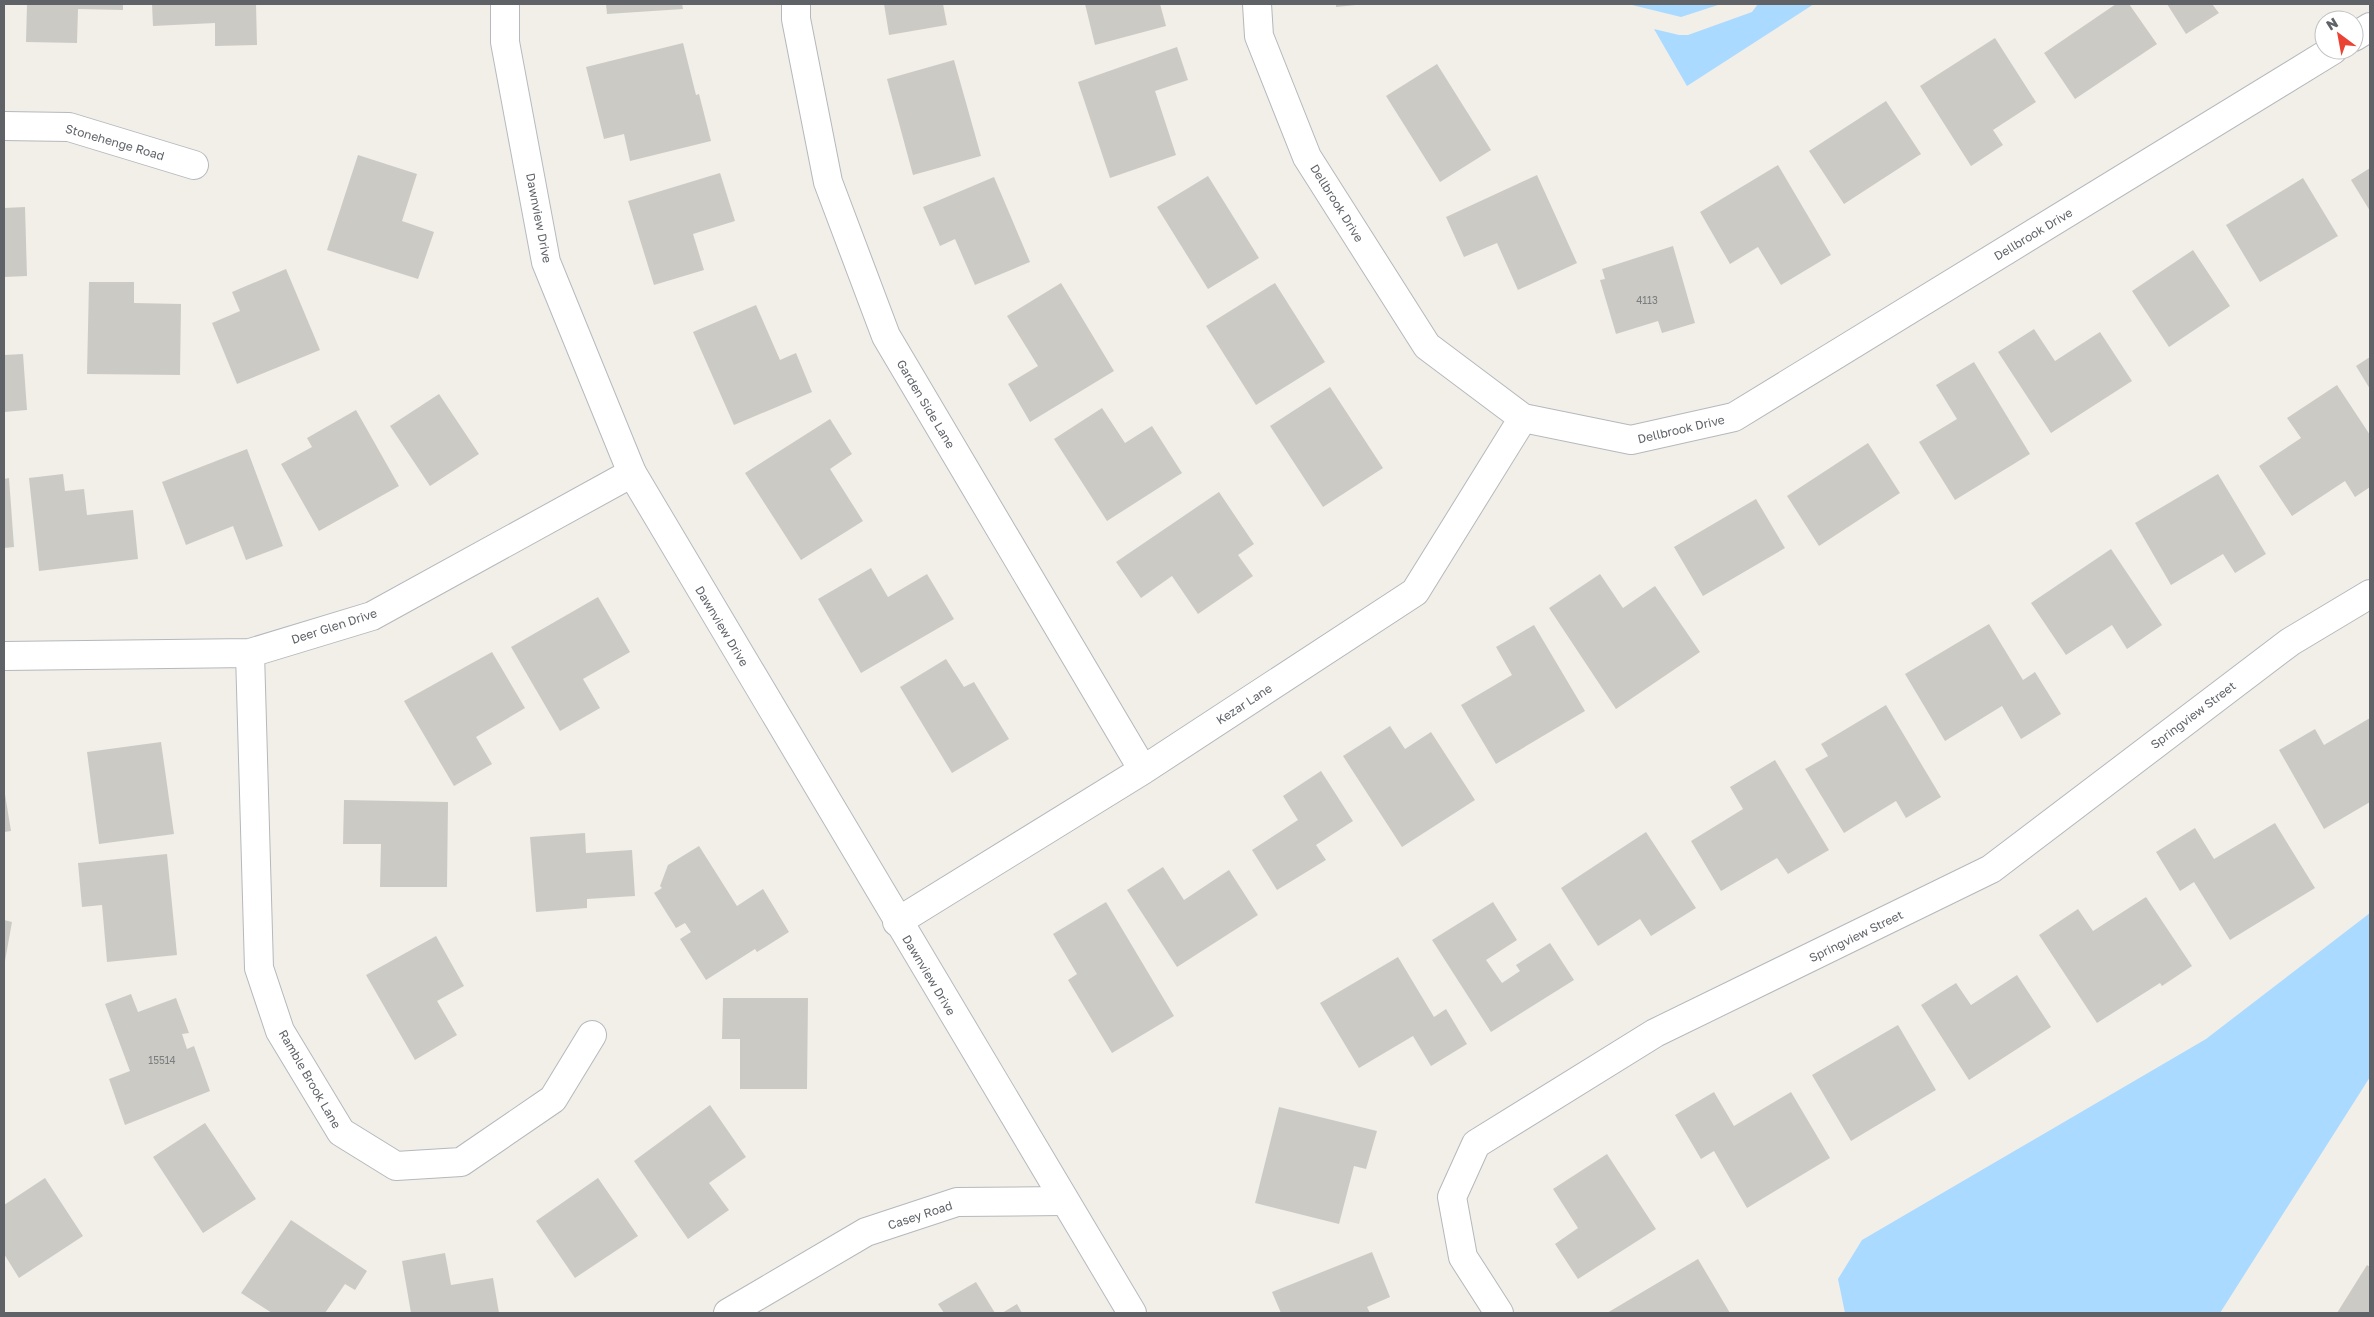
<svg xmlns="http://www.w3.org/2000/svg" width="2374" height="1317" viewBox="0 0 2374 1317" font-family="'Golos Text',sans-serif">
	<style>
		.water { fill: #aadaff }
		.building { fill: #cccac5 }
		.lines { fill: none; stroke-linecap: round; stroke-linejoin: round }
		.street-casing { stroke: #b5b8bc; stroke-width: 30 }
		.secondary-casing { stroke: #b6babf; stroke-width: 30 }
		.street { stroke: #fff; stroke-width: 28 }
		.secondary { stroke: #fff; stroke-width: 28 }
		.labels { text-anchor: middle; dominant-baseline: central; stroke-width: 4; stroke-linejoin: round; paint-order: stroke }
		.number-label { font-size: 10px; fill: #7a7d7f }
		.street-label { font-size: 12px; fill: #5f6368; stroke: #fff }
	</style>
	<rect width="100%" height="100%" fill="#f1efe8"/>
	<path class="water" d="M1628,4H1721L1681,17Z
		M1758,4H1814L1687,86L1654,29L1679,35H1688L1752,12Z
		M2370,913V1077L2220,1313H1845L1838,1279L1862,1240L2206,1039Z"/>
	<path class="building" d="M27,4H123V10L78,9L77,43L26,42Z
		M152,4H256L257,45L215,46V23L153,26Z
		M606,4H682L683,9L607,14Z
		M884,4H943L947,25L889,35Z
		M1085,4H1160L1166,26L1095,45Z
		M1336,4H1356V5L1336,7Z
		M2116,4H2129L2157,44L2075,99L2044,53Z
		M2167,4H2212L2219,13L2186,34Z
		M1995,38L2036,102L1993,130L2003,145L1971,166L1920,86Z
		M683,43L696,95L699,94L711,141L630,161L624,134L604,139L586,67Z
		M1177,47L1188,80L1155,91L1176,155L1110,178L1078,82Z
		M954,60L981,156L913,175L887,79Z
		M1437,64L1491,150L1440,182L1386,96Z
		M1886,101L1921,154L1844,204L1809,151Z
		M358,155L417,174L402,221L434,232L418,279L327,250Z
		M1778,165L1831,255L1781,285L1758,247L1730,264L1700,212Z
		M2370,168V211L2351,180Z
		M720,173L735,221L693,234L704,270L654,285L628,201Z
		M1537,175L1577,263L1518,290L1497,243L1464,257L1446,217Z
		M1208,176L1259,258L1208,289L1157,207Z
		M994,177L1030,262L975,285L955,239L940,246L923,207Z
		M2303,178L2338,236L2260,282L2226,225Z
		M25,207L27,276L4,277V208Z
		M1673,246L1695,323L1662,333L1658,321L1616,334L1600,280L1605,279L1602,269Z
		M2193,250L2230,306L2169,347L2132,291Z
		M286,269L320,350L237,384L212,323L240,311L232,292Z
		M89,282H134V303L181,304L180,375L87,374Z
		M1061,283L1114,371L1030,422L1008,384L1038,366L1007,316Z
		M1275,283L1325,362L1256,405L1206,326Z
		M756,305L780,360L796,353L812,392L734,425L693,332Z
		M2034,329L2055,361L2100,332L2132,381L2051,433L1998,352Z
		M23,354L27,410L4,412V355Z
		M2370,357V389L2356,366Z
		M1974,362L2030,454L1955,500L1919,442L1957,419L1936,385Z
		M2337,385L2370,435V487L2355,497L2345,481L2292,516L2259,466L2301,438L2287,418Z
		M1330,387L1383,468L1323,507L1270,426Z
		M439,394L479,454L430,486L390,426Z
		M1102,408L1125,443L1152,426L1182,473L1107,521L1054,439Z
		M356,410L399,486L319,531L281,464L312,447L307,438Z
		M830,419L852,454L830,469L863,521L801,560L745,473Z
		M1868,443L1900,493L1819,546L1787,496Z
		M247,449L283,546L246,560L233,526L186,545L162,482Z
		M63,474L65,491L84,489L87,515L133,510L138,559L39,571L29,478Z
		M2218,474L2266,554L2235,573L2223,554L2171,585L2135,523Z
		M9,478L14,547L4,548V479Z
		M1219,492L1254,544L1238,555L1253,576L1198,614L1172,576L1141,598L1116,562Z
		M1756,499L1785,548L1703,596L1674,547Z
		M2111,549L2162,625L2127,649L2112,625L2066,655L2031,603Z
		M871,568L888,597L927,574L954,619L861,673L818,599Z
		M1600,574L1623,608L1655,586L1700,652L1616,709L1549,608Z
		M598,597L630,652L583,679L600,708L560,731L511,647Z
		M1989,624L2023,680L2035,672L2061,714L2021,739L2002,706L1945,741L1905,674Z
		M1534,625L1585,711L1496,764L1461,705L1512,675L1496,647Z
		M492,652L525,708L476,737L492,764L454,786L404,701Z
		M946,659L964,687L974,682L1009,739L952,773L900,687Z
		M1886,705L1941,797L1906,818L1896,801L1844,833L1805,769L1828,756L1821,744Z
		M2370,718V802L2324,829L2279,750L2315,729L2324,745Z
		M1390,726L1405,749L1431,732L1475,800L1402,847L1343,756Z
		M161,742L174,834L99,844L87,752Z
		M1775,760L1829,850L1788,874L1777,858L1721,891L1691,841L1743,809L1730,787Z
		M1321,771L1353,821L1316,845L1326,860L1277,890L1252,850L1298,820L1283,796Z
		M4,788L11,831L4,832Z
		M344,800L448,802L447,887H380L381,844H343Z
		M2275,823L2315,888L2230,940L2194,882L2180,891L2156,852L2195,828L2214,859Z
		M1646,832L1696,908L1651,936L1640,919L1598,946L1561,888Z
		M585,833L586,853L632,850L635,896L587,899V908L536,912L530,837Z
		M699,846L737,906L763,889L789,932L757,952L755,949L706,980L680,939L691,932L685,923L676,928L654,893L662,888L660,886L668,865Z
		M167,854L177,955L107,962L102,905L82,907L78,863Z
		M1163,867L1184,900L1229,870L1258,915L1177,967L1127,890Z
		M2146,897L2192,966L2162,986L2160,983L2097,1023L2039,935L2078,909L2093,931Z
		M1106,902L1174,1016L1112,1053L1068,980L1077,974L1053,934Z
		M1493,902L1517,940L1486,960L1502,983L1520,971L1516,965L1550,943L1574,980L1491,1032L1432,940Z
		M4,920L12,922L5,961H4Z
		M436,936L464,986L437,1001L457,1035L415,1060L366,975Z
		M1398,957L1434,1017L1446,1009L1467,1044L1431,1066L1413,1036L1359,1068L1320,1003Z
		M2017,975L2051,1027L1969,1080L1921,1005L1956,983L1971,1005Z
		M131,994L138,1012L176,998L189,1033L182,1034L187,1049L194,1046L210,1091L125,1125L109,1079L130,1071L105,1004Z
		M723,998H808L807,1089H740V1039H722Z
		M1898,1025L1936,1090L1851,1141L1812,1075Z
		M1714,1092L1734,1126L1791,1092L1830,1158L1747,1208L1714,1151L1701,1159L1675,1115Z
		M710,1105L746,1157L709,1183L729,1210L688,1239L634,1161Z
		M1279,1107L1377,1131L1366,1169L1354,1166L1339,1224L1255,1203Z
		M205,1123L256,1199L203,1233L153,1157Z
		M1607,1154L1656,1229L1578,1279L1555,1244L1578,1228L1553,1189Z
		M45,1178L83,1236L19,1278L4,1254V1205Z
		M598,1178L638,1236L575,1278L536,1221Z
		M291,1220L367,1271L355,1290L345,1284L325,1313H272L241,1293Z
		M1372,1252L1390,1297L1367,1307L1370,1313H1281L1272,1292Z
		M445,1253L451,1285L493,1278L499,1313H411L402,1261Z
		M1698,1259L1730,1313H1607Z
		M2367,1265L2370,1267V1313H2337Z
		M976,1282L995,1313H944L938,1304Z
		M1017,1304L1022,1313H1002Z"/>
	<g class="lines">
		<defs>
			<path id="street" d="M796,4V19L828,182L886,336L1143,770
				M1257,4L1259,36L1307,157L1427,346L1523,418L1631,440L1734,417L2333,50
				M2354,37L2370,27
				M4,126L69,127L194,165
				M250,653L259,968L280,1031L341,1132L396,1166L461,1162L553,1099L592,1035
				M4,656L250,653L372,616L632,473
				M897,922L1143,770L1415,592L1523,418
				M728,1313L866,1232L957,1202L1063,1201
				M1499,1313L1463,1257L1452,1197L1476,1144L1655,1033L1991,869L2290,642L2370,594"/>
			<path id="secondary" d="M505,4V42L546,262L632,473L1132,1313"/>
		</defs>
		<use href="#street" class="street-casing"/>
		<use href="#secondary" class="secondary-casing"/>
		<use href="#street" class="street"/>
		<use href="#secondary" class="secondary"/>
	</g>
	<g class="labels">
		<g class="number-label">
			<text x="1647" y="300">4113</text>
			<text x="162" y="1060">15514</text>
		</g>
		<g class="street-label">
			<text transform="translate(115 142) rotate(16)">Stonehenge Road</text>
			<text transform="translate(1337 203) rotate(58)">Dellbrook Drive</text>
			<text transform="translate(539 218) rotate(79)">Dawnview Drive</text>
			<text transform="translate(2033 234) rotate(-31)">Dellbrook Drive</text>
			<text transform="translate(926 404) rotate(59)">Garden Side Lane</text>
			<text transform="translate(1681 429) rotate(-13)">Dellbrook Drive</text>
			<text transform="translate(334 626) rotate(-18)">Deer Glen Drive</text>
			<text transform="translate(722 626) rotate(59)">Dawnview Drive</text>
			<text transform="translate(1244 704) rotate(-33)">Kezar Lane</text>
			<text transform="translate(2193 715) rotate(-37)">Springview Street</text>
			<text transform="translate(1856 936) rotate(-26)">Springview Street</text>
			<text transform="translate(929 975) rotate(59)">Dawnview Drive</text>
			<text transform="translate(310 1079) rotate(60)">Ramble Brook Lane</text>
			<text transform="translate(920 1215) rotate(-18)">Casey Road</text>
		</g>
	</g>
	<rect width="2374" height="1317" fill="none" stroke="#5f6368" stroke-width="10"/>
	<g transform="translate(2339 35) rotate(328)"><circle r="24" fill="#ffffff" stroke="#bfc1c3"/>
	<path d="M0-4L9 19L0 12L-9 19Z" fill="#ea4335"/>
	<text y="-8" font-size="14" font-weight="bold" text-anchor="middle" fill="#5f6368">N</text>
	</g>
</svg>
